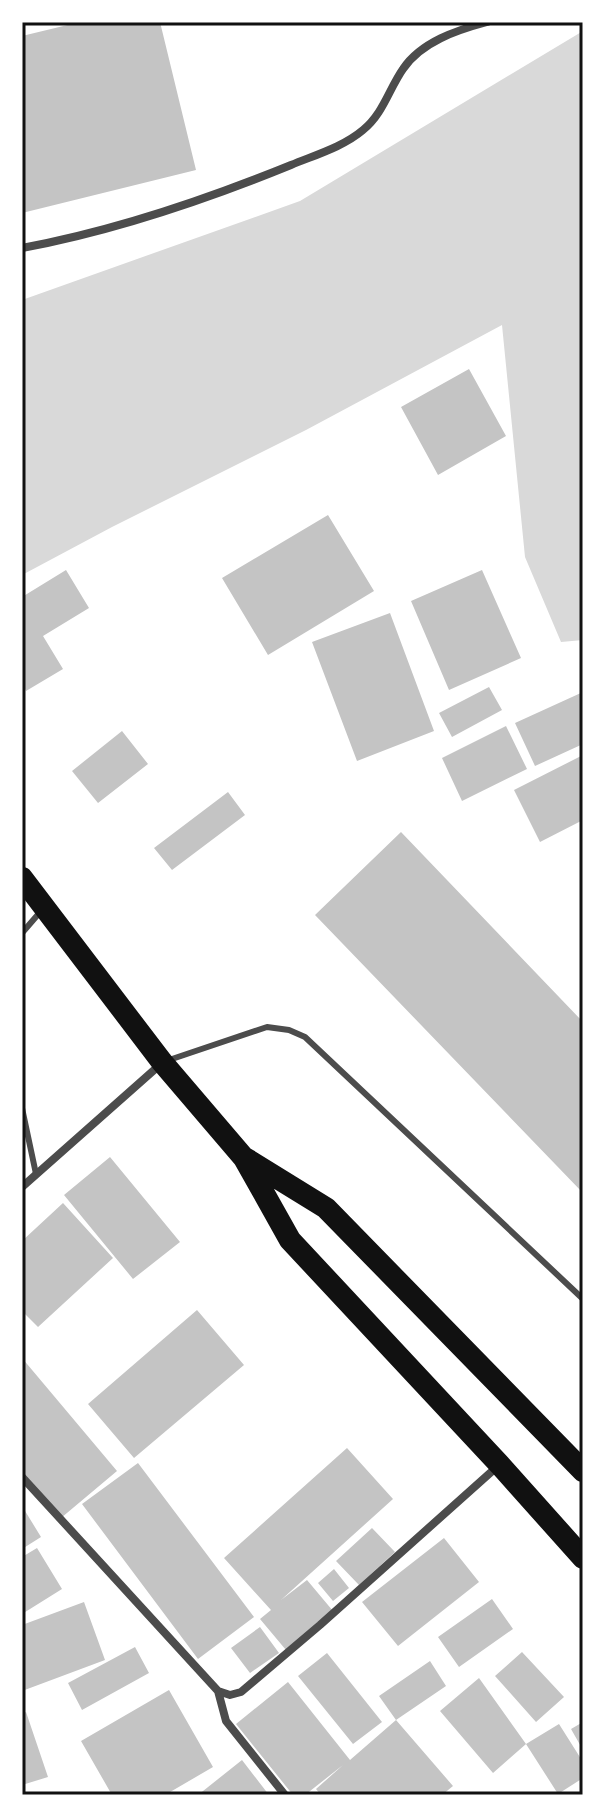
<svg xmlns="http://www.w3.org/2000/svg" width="605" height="1817" viewBox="0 0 605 1817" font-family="'Space Grotesk',sans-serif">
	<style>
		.water { fill: #d9d9d9 }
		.building { fill: #c4c4c4 }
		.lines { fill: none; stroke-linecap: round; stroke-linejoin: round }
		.service { stroke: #4c4c4c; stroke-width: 6 }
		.minor { stroke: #4c4c4c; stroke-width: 8 }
		.trunk { stroke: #111; stroke-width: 22 }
		.neatline { fill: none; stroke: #111; stroke-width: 3 }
	</style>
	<rect width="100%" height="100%" fill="#fff"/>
	<path class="water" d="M583,31V640L561,642L525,557L502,325L306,430L112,527L22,575V300L300,201Z"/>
	<path class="building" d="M80,22H160L196,170L22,213V36Z
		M469,369L506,436L438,475L401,407Z
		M328,515L374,591L268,655L222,578Z
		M66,570L89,608L43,636L63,669L26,691L22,683V597Z
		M482,570L521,658L449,690L411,601Z
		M390,613L434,731L357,761L312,642Z
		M489,687L502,710L452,737L439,713Z
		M583,692V744L535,766L515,723Z
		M506,726L527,769L462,801L442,758Z
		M122,731L148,764L98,803L72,771Z
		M583,755V820L540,842L514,790Z
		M228,792L245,815L172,870L154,848Z
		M401,832L583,1022V1193L315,915Z
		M110,1157L180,1242L133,1279L64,1195Z
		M63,1203L113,1258L38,1327L22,1311V1241Z
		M197,1310L244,1365L134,1458L88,1404Z
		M22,1358L117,1471L61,1518L22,1472Z
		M347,1448L393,1499L281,1600L307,1580L333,1611L286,1650L260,1619L271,1610L224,1558Z
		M138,1463L254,1617L198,1659L82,1504Z
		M22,1506L41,1537L22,1549Z
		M372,1528L395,1552L359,1585L336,1561Z
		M444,1538L479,1582L398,1646L362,1602Z
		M37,1548L62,1589L22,1614V1557Z
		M334,1569L349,1588L333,1601L318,1583Z
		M492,1599L513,1629L459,1667L438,1637Z
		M84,1602L105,1660L22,1691V1625Z
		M260,1627L279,1653L250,1673L231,1648Z
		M135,1647L149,1673L82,1710L68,1683Z
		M522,1652L564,1697L536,1722L495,1676Z
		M327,1653L382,1722L353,1744L298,1676Z
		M430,1661L446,1686L396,1720L453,1786L442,1795H321L316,1789L343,1765L305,1795H293L236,1724L288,1682L350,1760L396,1720L379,1696Z
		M479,1678L526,1744L493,1773L440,1711Z
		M169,1690L213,1767L165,1795H112L81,1741Z
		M26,1712L48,1777L22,1785V1714Z
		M583,1722V1750L571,1729Z
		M559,1724L583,1762V1778L558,1794L526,1744Z
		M242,1760L269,1795H198Z"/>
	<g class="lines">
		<path class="service" d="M22,933L41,911
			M169,1060L267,1027L289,1030L305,1037L583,1299
			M22,1108L36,1174"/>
		<path class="minor" d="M22,248C114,231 205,200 291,165C315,155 343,147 363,130C383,114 389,89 403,69C421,42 457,30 487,22
			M22,1187L162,1063
			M22,1477L218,1691L230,1695L241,1692L320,1625L499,1465
			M218,1691L226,1721L285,1795"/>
		<path class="trunk" d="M22,878L162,1062L244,1158L290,1240L500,1465L583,1558
			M245,1158L326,1208L583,1471"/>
	</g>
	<rect width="605" height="1817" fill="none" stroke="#ffffff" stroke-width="48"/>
	<rect x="24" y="24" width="557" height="1769" class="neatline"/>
</svg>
